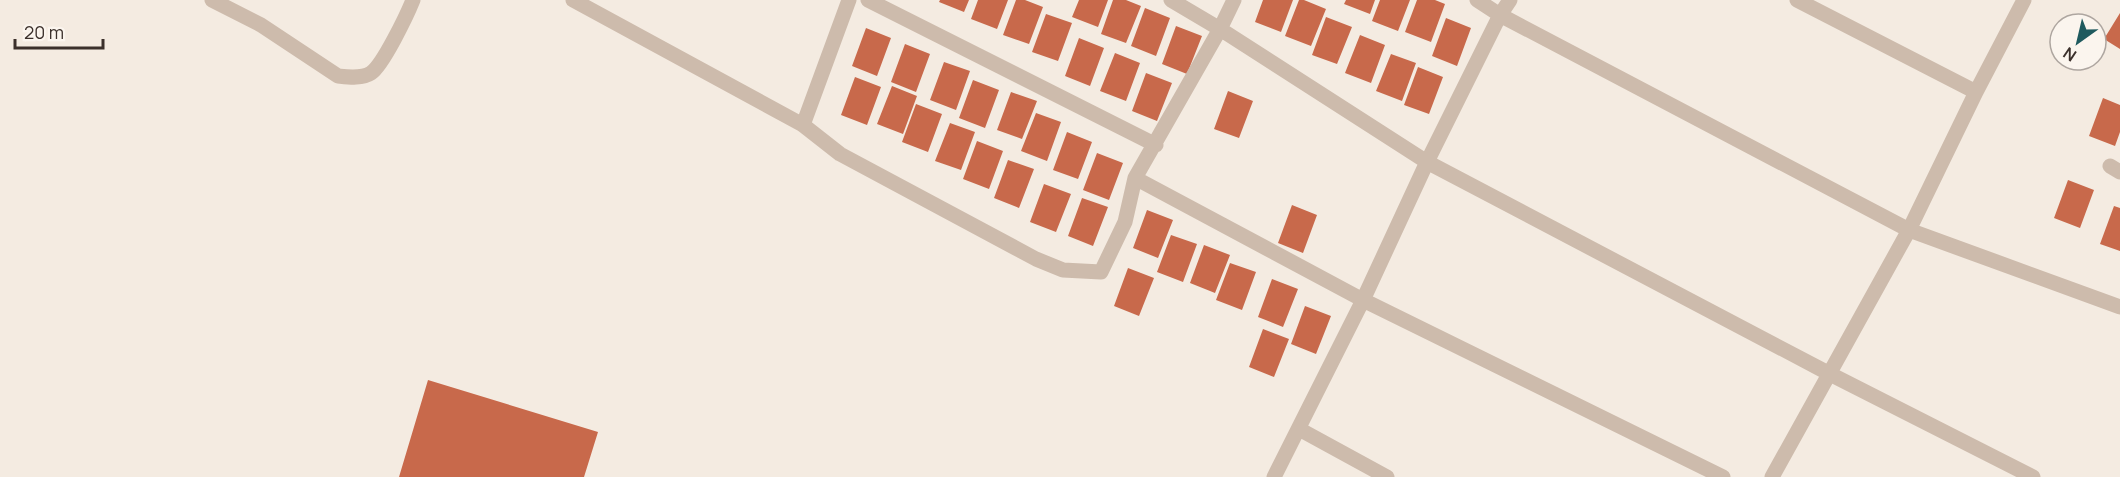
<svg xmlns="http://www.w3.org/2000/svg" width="2120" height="477" viewBox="0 0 2120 477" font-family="Manrope,sans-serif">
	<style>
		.building { fill: #c8694b }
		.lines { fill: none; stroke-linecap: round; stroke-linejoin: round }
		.minor { stroke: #cdbbac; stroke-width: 15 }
	</style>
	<rect width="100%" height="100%" fill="#f4ebe1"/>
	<path class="building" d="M940,0H969L964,12L939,2Z
		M978,0H1008L997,29L971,19Z
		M1016,0H1025L1043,7L1029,44L1003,35Z
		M1079,0H1108L1098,27L1072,17Z
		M1113,0H1126L1141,6L1126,43L1101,34Z
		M1263,0H1293L1281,32L1255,22Z
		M1299,0H1304L1326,9L1311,46L1285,36Z
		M1346,0H1375L1370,14L1344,4Z
		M1380,0H1410L1398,31L1372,21Z
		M1417,0H1435L1445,4L1431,42L1405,32Z
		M1145,8L1170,18L1156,56L1131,46Z
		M2120,13V49L2104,39Z
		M1046,14L1072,23L1058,61L1032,52Z
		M1326,17L1352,27L1337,64L1312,55Z
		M1446,18L1471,28L1457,66L1432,56Z
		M1176,26L1202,36L1187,74L1162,64Z
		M866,28L891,38L877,76L852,66Z
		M1360,35L1385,45L1371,83L1345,73Z
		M1079,38L1104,48L1090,86L1065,76Z
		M905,44L930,54L916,92L891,82Z
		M1115,53L1140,63L1126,101L1100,91Z
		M1391,54L1416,63L1402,101L1376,91Z
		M944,62L970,71L956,110L930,100Z
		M1418,67L1443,77L1429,114L1404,105Z
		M1146,73L1172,83L1157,121L1132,111Z
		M855,77L881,87L867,125L841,115Z
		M973,80L999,90L985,128L959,118Z
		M892,86L917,96L903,134L877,124Z
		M1228,91L1253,101L1239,138L1214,129Z
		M1011,92L1037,101L1022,139L997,130Z
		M2103,98L2120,105V132L2115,146L2089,136Z
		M916,104L942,114L928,152L902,142Z
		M1036,113L1061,122L1047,161L1021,151Z
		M950,123L975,132L961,170L935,161Z
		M1067,132L1092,142L1078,179L1053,170Z
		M977,141L1003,151L989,189L963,179Z
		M1097,153L1123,163L1109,200L1083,190Z
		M1008,160L1034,169L1019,208L994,198Z
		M2068,180L2094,190L2080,228L2054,218Z
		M1044,184L1071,194L1056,232L1030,222Z
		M1082,198L1108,207L1093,246L1068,236Z
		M1292,205L1317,215L1303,253L1278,243Z
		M2114,206L2120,208V251L2100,244Z
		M1147,210L1173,220L1158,258L1133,248Z
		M1171,235L1197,244L1183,282L1157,272Z
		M1204,245L1230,255L1215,293L1190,283Z
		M1230,263L1256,272L1242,310L1216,300Z
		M1128,268L1154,278L1139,316L1114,306Z
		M1272,279L1298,289L1283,327L1258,317Z
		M1305,306L1331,316L1316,354L1291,344Z
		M1263,329L1289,339L1274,377L1249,367Z
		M428,380L598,432L584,477H399Z"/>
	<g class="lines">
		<path class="minor" d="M212,0L261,25L338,76C348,77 362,79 371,73C383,65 407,15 413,0
			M573,0L803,125L840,154L1036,259L1063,270L1101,272L1125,222L1135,178L1220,29L1234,0
			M868,0L1156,145
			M1171,0L1220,29L1427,162L1830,374L2033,477
			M1477,0L1500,15L1909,230L2120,307
			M1797,0L1976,92
			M803,125L849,0
			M2110,166L2120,172
			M1135,178L1363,300L1723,477
			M1299,429L1387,477
			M1274,477L1363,300L1427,162L1500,15L1510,0
			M1772,477L1909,230L1976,92L2024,0"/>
	</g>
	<g transform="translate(2078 42) rotate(214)"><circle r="28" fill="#fbf5ee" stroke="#aea6a0" stroke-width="1.5"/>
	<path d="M0-4.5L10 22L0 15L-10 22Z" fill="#1f5a5e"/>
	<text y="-9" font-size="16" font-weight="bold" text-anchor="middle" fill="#3b302b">N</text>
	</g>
	<path d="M15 39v9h88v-9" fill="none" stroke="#3b302b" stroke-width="3"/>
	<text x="24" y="39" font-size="18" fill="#3b302b" stroke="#fbf5ee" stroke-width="4.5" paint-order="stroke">20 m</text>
</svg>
